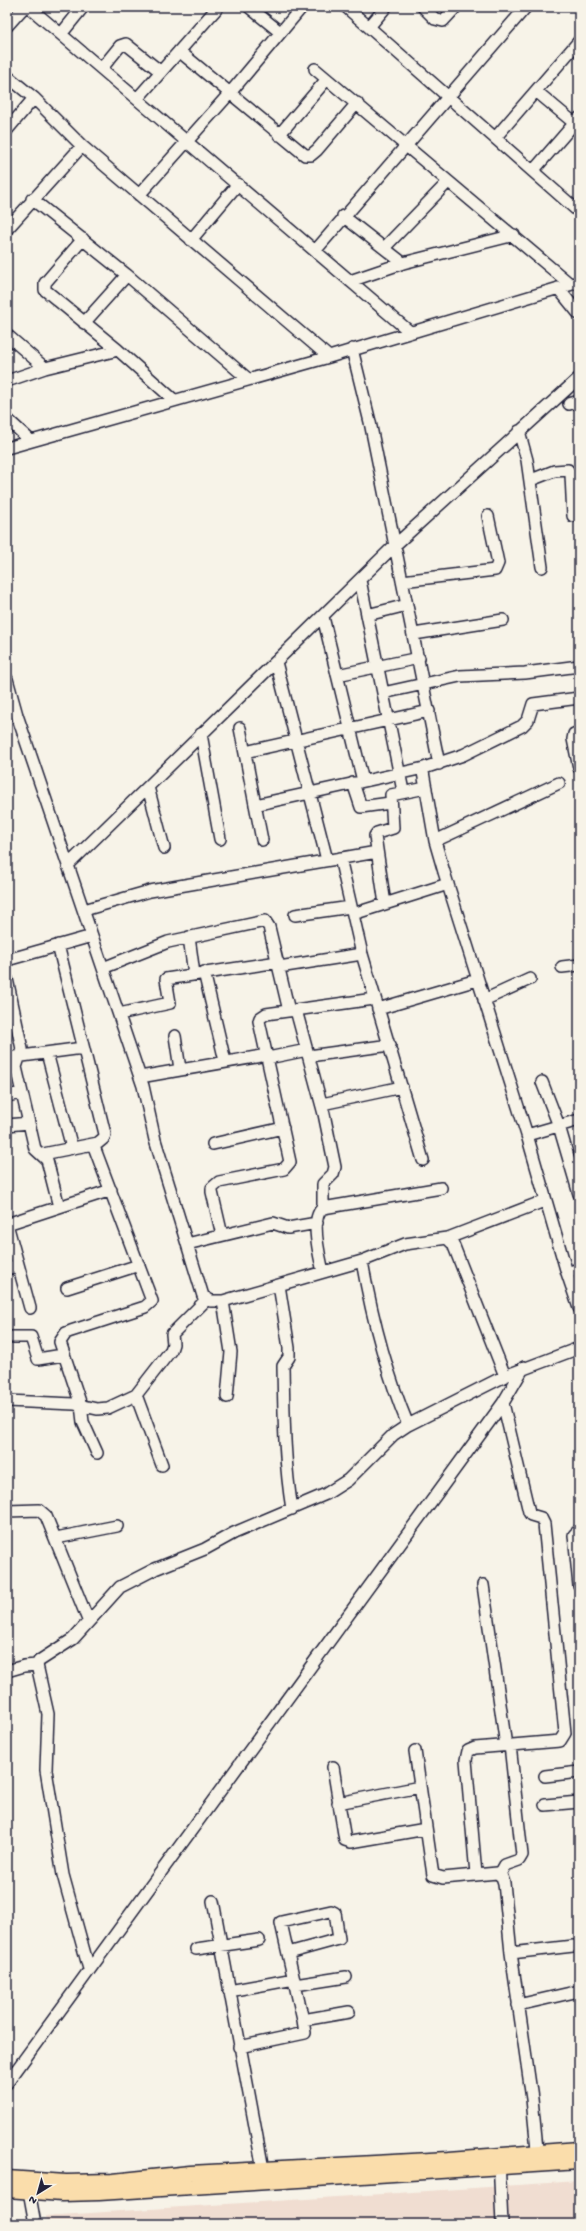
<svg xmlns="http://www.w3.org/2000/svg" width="586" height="2231" viewBox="0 0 586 2231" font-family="'Gochi Hand',sans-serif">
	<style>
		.built { fill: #f0ddd1 }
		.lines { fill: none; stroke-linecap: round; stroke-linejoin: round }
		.minor-casing { stroke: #22223b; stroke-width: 14 }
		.major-casing { stroke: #22223b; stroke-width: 17 }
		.minor { stroke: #f7f3e8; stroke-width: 11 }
		.major { stroke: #faddab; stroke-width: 14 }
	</style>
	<rect width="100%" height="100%" fill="#f7f3e8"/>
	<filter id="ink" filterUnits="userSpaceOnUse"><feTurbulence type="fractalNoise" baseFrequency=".025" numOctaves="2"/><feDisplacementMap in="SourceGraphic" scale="8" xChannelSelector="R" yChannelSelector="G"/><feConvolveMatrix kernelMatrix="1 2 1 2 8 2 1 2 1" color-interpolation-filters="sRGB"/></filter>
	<g filter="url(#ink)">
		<path class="built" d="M579,2181V2224H47L45,2216Z"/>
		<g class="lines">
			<defs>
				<path id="minor" d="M29,7L410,332
					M249,7L280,32
					M346,7L579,212
					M423,7L435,19L443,21L456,7
					M7,26L24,7
					M369,27L386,7
					M62,33L83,7
					M179,51L305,155H311L317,150L357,103
					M102,68L120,46L126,44L161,72
					M315,69L570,284
					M7,76L34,98L82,146L329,357
					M536,91L579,127
					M137,99L218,7
					M7,130L34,98
					M279,135L327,79
					M495,138L579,41
					M533,171L579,118
					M139,195L230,93L302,7
					M32,199L127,275L248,379
					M343,216L403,263
					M7,229L82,146
					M83,239L45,283V290L118,350L174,400
					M191,240L238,184
					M384,248L448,182
					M315,251L526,7
					M350,281L403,263L514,235
					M558,288L579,314
					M84,323L127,275
					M7,335L45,368
					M352,349L370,422L439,764
					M7,381L45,368L118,350
					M569,404L579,401
					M7,419L31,441
					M519,431L527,460L542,567
					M7,448L329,357L579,282
					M531,480L554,471L568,470L571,475L573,516
					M360,580L403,791
					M402,581L495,570L498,563L488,516
					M367,615L407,605
					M323,617L363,781
					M414,634L503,620
					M276,662L327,860
					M337,675L419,658
					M7,679L17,715L143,1086L155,1140L203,1296L211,1301H223L362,1261L405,1244L447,1238L453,1244L505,1376
					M383,693L460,676L525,673L579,666
					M579,698L533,704L528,720L522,726L463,755L424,768L423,772L435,841L444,872L527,1135L567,1273L579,1308
					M240,728L262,840
					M579,732L574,734L573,739L579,768
					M201,734L220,839
					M245,752L429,711
					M353,783L361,807L390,803
					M148,787L164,848
					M255,805L424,768
					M435,841L559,783
					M340,858L362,954L423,1160
					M68,865L394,546L579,378
					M385,904L375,836L377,833L393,828L391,795L426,788
					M84,910L150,891L377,852
					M353,914L448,884
					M295,915L351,907
					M189,937L194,974
					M7,960L92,936
					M279,967L362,954
					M562,967L579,965
					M103,968L168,942L265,921L269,927L289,1011
					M204,972L225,1061
					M7,979L22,1049L16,1067L35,1149L47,1160L59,1207
					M484,1000L530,979
					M378,1009L477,980
					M296,1010L324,1114L335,1167L333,1174L323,1184V1208
					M119,1014L170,1003L166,979L278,962
					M175,1036L180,1069
					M47,1053L72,1148
					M309,1056L390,1045
					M7,1058L83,1048
					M268,1058L307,1050
					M140,1077L267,1055
					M542,1082L559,1126L579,1194
					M7,1096L22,1093
					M322,1104L402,1087
					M7,1125L29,1123
					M527,1135L579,1120
					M93,1144L152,1301L145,1307L71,1331L66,1333L60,1342L81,1405L83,1422L97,1453
					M213,1144L283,1128
					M43,1154L98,1143L104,1138L105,1134L58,945
					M7,1224L111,1190
					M7,1224L30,1308
					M222,1235L212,1192V1188L219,1182L284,1169L290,1162L259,1021L260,1018L266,1014L374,999
					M448,1238L544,1201
					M187,1244L273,1223L288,1228L317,1223
					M362,1261C372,1318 386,1372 408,1425
					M7,1269L18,1265
					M323,1272C320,1257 309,1218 323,1208L441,1188
					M567,1273L579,1269
					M279,1285L289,1348V1357L283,1366C284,1414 284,1461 292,1509
					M67,1288L139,1265
					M223,1301L231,1352L227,1397
					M12,1337H31L38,1359L63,1355
					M136,1395L162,1465
					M7,1401L74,1404L97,1409L108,1408L136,1395L171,1350L173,1344L172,1334L207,1299
					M7,1511L39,1510L46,1516L88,1620
					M579,1530L574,1535L579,1586
					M56,1538L117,1526
					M483,1585L506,1746
					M37,1665L48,1714L46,1770L63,1875L89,1969
					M7,1671L24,1666L37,1665L39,1661L73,1639L120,1587L155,1569L205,1549L234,1533L326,1494L348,1480L393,1435L408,1425L505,1376L579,1348
					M415,1751L433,1875L443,1878L497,1873L502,1877L504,1883L511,1953L532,2099L538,2159
					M333,1767L345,1840L351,1842L426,1829
					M545,1776L579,1772
					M338,1803L420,1787
					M545,1805L579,1802
					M476,1874L466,1760L468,1751L475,1748L560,1741L565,1733L544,1524L541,1518L531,1515L529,1512L503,1403
					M500,1874L505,1865L519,1860L522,1855L510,1745
					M213,1901L263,2169
					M196,1949L259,1940
					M511,1953L573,1946
					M295,1985L346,1977
					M229,1991L294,1979
					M518,2005L579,1991
					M303,2020L349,2012
					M239,2047L305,2033L303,2020L281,1923V1922L331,1911L335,1913L339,1939L288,1953
					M7,2083L503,1403L524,1367
					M499,2160L502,2224
					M29,2191L35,2224"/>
				<path id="major" d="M7,2178L66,2182L113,2181L190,2173L449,2159L579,2149
					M7,2190L62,2194L99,2193L579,2162"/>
			</defs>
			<use href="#minor" class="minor-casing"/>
			<use href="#major" class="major-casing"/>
			<use href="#minor" class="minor"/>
			<use href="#major" class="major"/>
		</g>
	</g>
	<rect width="586" height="2231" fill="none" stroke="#f7f3e8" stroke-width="24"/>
	<rect x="12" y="12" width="562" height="2207" fill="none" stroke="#22223b" stroke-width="1.5" filter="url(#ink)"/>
	<g transform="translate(38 2193) rotate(217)" stroke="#f7f3e8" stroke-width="3" paint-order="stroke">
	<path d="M0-3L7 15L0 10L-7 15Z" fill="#22223b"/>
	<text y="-6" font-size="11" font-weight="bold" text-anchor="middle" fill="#22223b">N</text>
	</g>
</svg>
